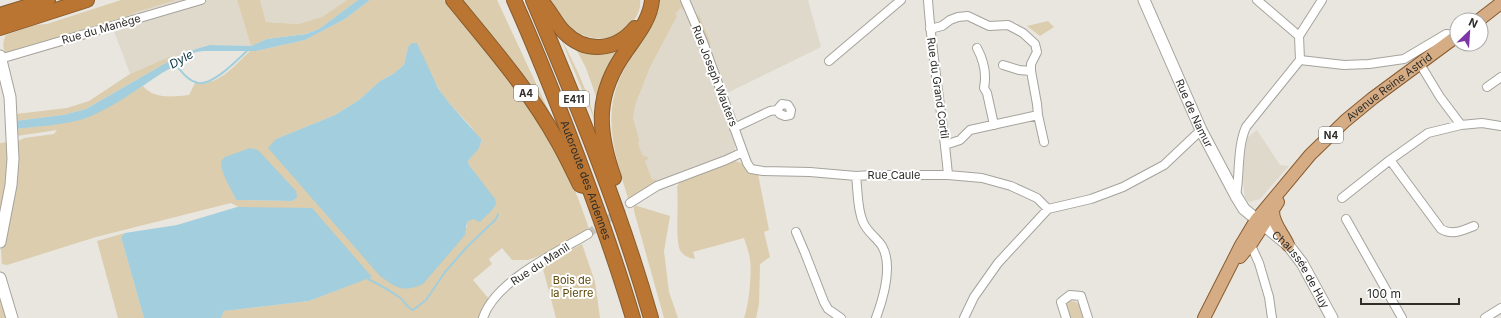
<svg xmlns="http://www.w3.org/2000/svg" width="1501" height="318" viewBox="0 0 1501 318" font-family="Inter,sans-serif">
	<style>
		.built { fill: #dfd9cc }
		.green { fill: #dbcdad; fill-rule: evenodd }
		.water { fill: #a2cedd }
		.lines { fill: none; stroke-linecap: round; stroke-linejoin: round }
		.stream { stroke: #a2cedd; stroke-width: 2 }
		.street-tunnel { stroke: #c4c1bb; stroke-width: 8; stroke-dasharray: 8 4; stroke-linecap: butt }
		.street-casing { stroke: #a5a39c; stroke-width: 10 }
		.secondary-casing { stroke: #a5a39c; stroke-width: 13 }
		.primary-casing { stroke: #885c2f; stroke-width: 14 }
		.highway-casing { stroke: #885c2f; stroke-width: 16 }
		.street { stroke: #fff; stroke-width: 8 }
		.secondary { stroke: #fff; stroke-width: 11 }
		.primary { stroke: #d5ac83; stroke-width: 12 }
		.highway { stroke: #b97531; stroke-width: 14 }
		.labels { text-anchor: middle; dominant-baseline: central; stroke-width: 4; stroke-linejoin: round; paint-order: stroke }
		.shield { fill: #fff; stroke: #6d6c6a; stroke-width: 1 }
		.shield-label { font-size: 10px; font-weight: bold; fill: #2e2d2a }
		.street-label { font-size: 11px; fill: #2e2d2a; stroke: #fff }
		.park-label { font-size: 11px; fill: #5d4707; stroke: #fff }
		.water-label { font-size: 12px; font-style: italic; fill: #0a333f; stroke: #fff }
	</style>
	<rect width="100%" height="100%" fill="#e9e6df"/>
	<path class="built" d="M176,0H237L251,46L210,45L196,49L171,60L169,57L130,74L111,23L137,12Z
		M260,0H347L322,17L298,24L266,22Z
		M676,0H808L821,47L719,97L735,143V151L732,153L652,184L636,143L630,113Z
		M1257,130L1280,165L1289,166L1260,199L1249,202L1245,198L1243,182L1244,161L1247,138Z"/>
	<path class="green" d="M121,0H176L137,12L111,23L114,31L55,48L7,60C4,51 1,44 6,35L34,25L47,24Z
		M237,0H260L266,22L298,24L322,17L347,0H358L319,29L305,34L267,39L251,46Z
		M370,0H444C503,72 561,138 589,229L588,231L539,256L528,260H512L502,248L489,259L492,264L473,280L489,299L480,318H221L224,311L309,301L371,277L231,203L96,237L7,265L2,264L1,250L13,184L18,141L24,138L54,134L57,130L17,136L16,129L63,123L88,117L143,86C153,99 173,97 189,95L195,83C218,87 235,65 250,51H256L305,40L345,19ZM417,43C426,64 435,86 449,103C460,116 475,127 481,144L468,161L469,165L475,173L472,219L467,222V228L276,139L335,115L359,100L380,81L393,74L404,65L408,47ZM232,190L296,199L292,201L236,200Z
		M458,0H497L553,120Z
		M550,0H640C641,7 638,15 634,20C620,40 596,44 575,31C564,25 557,10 550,0Z
		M657,0H681L684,9L683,10L681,7L675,14L677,16L650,67L635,105L633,118L639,139L638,143L642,155L649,158L645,161L652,180L657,179L654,183L631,199L628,198C614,151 600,112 626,66C633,53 642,42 648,29C653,21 654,9 657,0Z
		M699,15L711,44L708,45L696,16Z
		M1048,21L1054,27L1040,36L1027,26Z
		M561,39C576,66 588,92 595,121Z
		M575,47L619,49L611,65L597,99L586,68Z
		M169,57L171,60L86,109L63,115L15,121L16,114L67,108L89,101L130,74Z
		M8,142C9,167 5,189 0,213V143Z
		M735,161L739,162L758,174L769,230L764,232L770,257L760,264L759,304L756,318H744C749,305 752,273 750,259C749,252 746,245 744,238L693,252L695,259C689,258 683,256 680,250C675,239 679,203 677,187L679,183L682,180Z
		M634,205L670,216L664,251L669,292L678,318H664L634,211Z
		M125,233L121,237L144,318H118L97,241Z
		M582,244L595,282L600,318H556L542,265Z
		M0,290L9,318H0Z
		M1069,301C1081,301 1081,308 1085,318H1068L1065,308Z"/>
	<path class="water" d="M358,0H370L345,19L305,40L256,51H204L196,52L186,58V60C179,65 170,68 162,73C139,88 115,106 89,117C68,125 38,126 16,129L15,121L63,115L86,109L171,60L196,49L210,45L251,46L267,39L306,34L319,29Z
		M412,43H417L438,88L449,103L481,139C482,148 473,154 468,161L469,165L495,199L496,204L493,209L480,222L473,219L467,222L465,235L423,284C404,293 396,288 380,276L268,148L276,139L335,115L359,100L380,81L393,74L404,65L408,47Z
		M250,148L258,150L296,191L297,196L296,199L292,201L236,200C231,187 221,175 221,161L225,157Z
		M237,207L312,208L372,277L309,301L224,311L221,318H144L121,237L125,233L177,225Z"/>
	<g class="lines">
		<path class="stream" d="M176,65C182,72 188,81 198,83C213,86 238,59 249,49
			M368,279C378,284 389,290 399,297C404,300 407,308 413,310L426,300L445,272L467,247L496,219L498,214"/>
		<path class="street-tunnel" d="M588,234L630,203"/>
		<defs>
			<path id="street" d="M685,0L703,42L747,163L751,169L763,171L810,172L856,176L872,175H948L982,178L1011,186L1037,198L1048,209
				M928,0C932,59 943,117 948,175
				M1257,0L1299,36
				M930,29L942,26L950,20L958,17L968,16L989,26L1008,25L1023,33L1035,44L1037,52L1031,64V71L1037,104L1038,115L1044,142
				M977,48C984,61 987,73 984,88L987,93L994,125
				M0,59L201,0
				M1300,60L1344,65L1369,64L1404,59L1446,34L1457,35
				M829,61L901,0
				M1420,64L1440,97L1461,125
				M1003,65L1019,70L1031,71
				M1487,87L1501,77
				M734,128L770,111L777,110L782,104L788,105L791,110L790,115L785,116L780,114L777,110
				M945,145L960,140L970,130L1038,115
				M1390,160L1441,229C1453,236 1463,230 1474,226
				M856,176C858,191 857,209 863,222C867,232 876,237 882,246C893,265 883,299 876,318
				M1236,196C1240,174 1237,147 1246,127L1300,60L1299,36L1322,0
				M1342,198L1390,160L1428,133L1461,125L1482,123L1501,126
				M630,203L657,186L726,160L743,152
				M1346,219L1402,318
				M796,232L805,253L824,302L828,309L841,318
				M1249,241L1259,263L1269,297L1272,318
				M483,318C495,281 556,253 588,234
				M964,318L974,297L998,263L1048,209L1091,199L1123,187L1164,165L1201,130
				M1066,318L1061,302L1070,295L1081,296L1088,318
				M1485,318L1501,308"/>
			<g id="secondary">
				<path id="s1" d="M1144,0L1201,130L1236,196L1244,209L1288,245L1302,263L1332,318"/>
				<path d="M0,56L10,97L13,159L11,185L0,242"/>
				<path d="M0,278L12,318"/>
			</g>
			<g id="primary">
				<path d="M1479,20L1501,3"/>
				<path d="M1273,211C1273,224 1283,233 1288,245"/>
				<path d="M1240,257L1251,244L1278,202"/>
				<path id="s2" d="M1204,318L1241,245L1256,220L1310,155L1345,121L1373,98L1457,36"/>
			</g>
			<g id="highway">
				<path d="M453,0C490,45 530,91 558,142C566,156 573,171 580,185L588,187"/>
				<path id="s3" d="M514,0C532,40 548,80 564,121C589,186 613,251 633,318"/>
				<path d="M533,0C577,104 620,209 651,318"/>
				<path d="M540,0C550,10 555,23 564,32C586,54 616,51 635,28"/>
				<path d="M0,15L48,0"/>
				<path d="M0,28L87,0"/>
				<path d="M614,178C597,130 595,94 626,51C637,35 650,20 652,0"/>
			</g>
		</defs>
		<use href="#street" class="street-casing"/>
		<use href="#secondary" class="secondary-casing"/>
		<use href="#primary" class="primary-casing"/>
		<use href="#highway" class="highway-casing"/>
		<use href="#street" class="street"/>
		<use href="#secondary" class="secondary"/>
		<use href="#primary" class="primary"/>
		<use href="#highway" class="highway"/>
	</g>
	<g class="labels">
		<g class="shield">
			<rect x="514" y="85" width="24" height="16" rx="3"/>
			<rect x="559" y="91" width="30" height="16" rx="3"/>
			<rect x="1319" y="127" width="24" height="16" rx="3"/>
		</g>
		<g class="shield-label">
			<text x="526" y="93">A4</text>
			<text x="574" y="99">E411</text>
			<text x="1331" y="135">N4</text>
		</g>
		<g class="street-label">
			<text transform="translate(101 29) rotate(-16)">Rue du Manège</text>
			<text transform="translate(715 76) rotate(69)">Rue Joseph Wauters</text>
			<text stroke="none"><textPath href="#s2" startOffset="300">Avenue Reine Astrid</textPath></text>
			<text transform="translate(938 88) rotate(82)">Rue du Grand Cortil</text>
			<text stroke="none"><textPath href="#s1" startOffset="124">Rue de Namur</textPath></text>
			<text x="894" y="175">Rue Caule</text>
			<text stroke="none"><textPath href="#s3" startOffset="194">Autoroute des Ardennes</textPath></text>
			<text transform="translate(540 264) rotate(-33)">Rue du Manil</text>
			<text stroke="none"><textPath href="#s1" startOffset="316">Chaussée de Huy</textPath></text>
		</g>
		<g class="park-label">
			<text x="572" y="280">Bois de<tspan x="572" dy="13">la Pierre</tspan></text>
		</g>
		<g class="water-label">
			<text transform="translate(181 59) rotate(-29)">Dyle</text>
		</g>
	</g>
	<g transform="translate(1469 32) rotate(25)"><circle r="19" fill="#ffffff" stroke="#ababaa"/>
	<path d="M0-3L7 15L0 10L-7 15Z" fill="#7d35a8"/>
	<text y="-6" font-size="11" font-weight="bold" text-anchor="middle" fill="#2e2d2a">N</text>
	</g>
	<path d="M1361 298v6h98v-6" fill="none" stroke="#2e2d2a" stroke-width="2"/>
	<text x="1367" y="298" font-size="12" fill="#2e2d2a" stroke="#ffffff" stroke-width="3" paint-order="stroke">100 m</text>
</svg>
